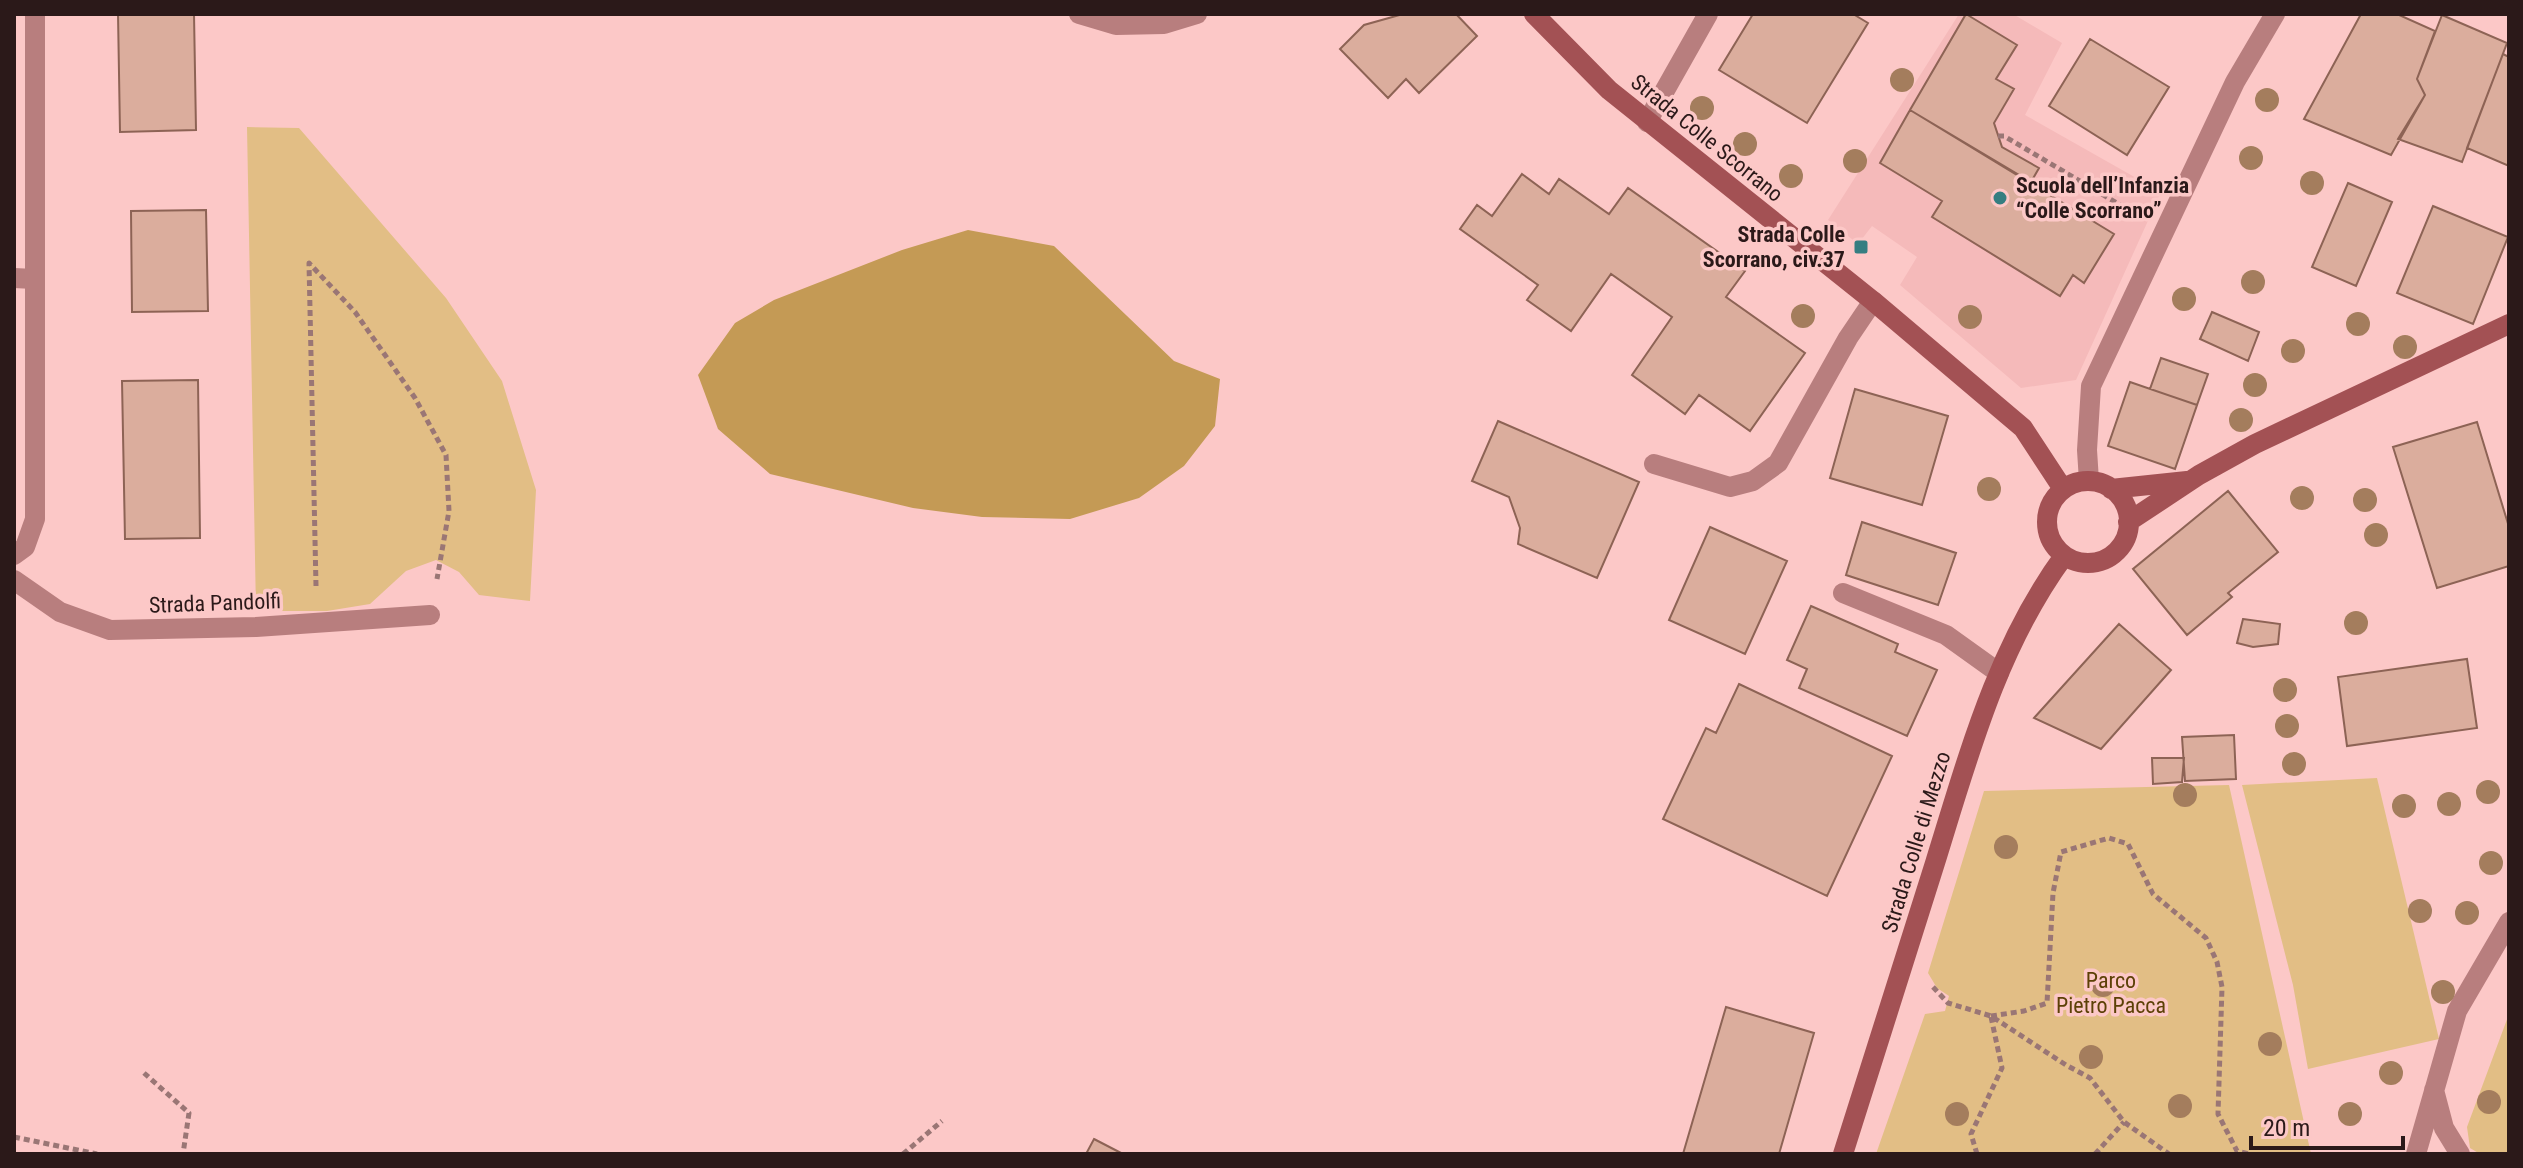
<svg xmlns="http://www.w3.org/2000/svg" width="2523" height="1168" viewBox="0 0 2523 1168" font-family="'Roboto Condensed',sans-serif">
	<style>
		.built { fill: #f5baba }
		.green { fill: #e2be85 }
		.forest { fill: #c49a55 }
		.building { fill: #dbad9d; stroke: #8d6355; stroke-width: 2 }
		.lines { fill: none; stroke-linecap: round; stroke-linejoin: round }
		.path { stroke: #9a7675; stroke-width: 5; stroke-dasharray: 6 4; stroke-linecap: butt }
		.lane { stroke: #b87e7e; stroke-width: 20 }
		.street { stroke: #b87e7e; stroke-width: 20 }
		.secondary { stroke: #a35154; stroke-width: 20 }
		.tree { fill: #a47d5d }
		.poi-dot { fill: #357e81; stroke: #fcc8c7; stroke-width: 3 }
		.labels { text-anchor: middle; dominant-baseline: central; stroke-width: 7; stroke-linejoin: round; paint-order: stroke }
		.street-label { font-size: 22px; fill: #2b1919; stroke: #fcc8c7 }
		.poi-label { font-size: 22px; font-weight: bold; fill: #2b1919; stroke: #fcc8c7; text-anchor: start }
		.park-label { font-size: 22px; fill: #5c4006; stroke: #fcc8c7 }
	</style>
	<rect width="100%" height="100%" fill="#fcc8c7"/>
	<path class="built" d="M1959,14H2013L2062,43L2025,115L2161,192L2076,380L2021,388L1900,285L1917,257L1872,226L1858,244L1828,220Z"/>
	<path class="green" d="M247,127L299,128L446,298L502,381L536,490L530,601L479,595L459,572L436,560L406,571L370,604L327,611H256Z
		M2377,778L2439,1039L2308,1069L2293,985L2242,785Z
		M2229,785L2311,1154H1876L1925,1014L1945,1011L1949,996L1937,988L1928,973L1984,791Z
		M2509,1014V1154H2480L2470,1148L2467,1127Z"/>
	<path class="forest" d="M968,230L1054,246L1174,361L1220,379L1215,426L1184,466L1139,498L1070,519L982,517L913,508L770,474L718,429L698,375L735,323L774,300L902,250Z"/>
	<path class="building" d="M118,14H194L196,130L120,132Z
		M1403,14H1456L1477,36L1419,93L1406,79L1388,98L1340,49L1364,25Z
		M1753,14H1853L1868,23L1807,123L1719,70Z
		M1966,14L2017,45L1996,79L2014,89L1994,123L2002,147L2039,168L2031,182L1910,110Z
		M2361,14H2397L2435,31L2417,79L2425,95L2391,155L2304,119Z
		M2442,15L2507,43L2462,162L2398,139L2425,95L2417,79Z
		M2090,39L2169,87L2127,155L2049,106Z
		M2503,54L2509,57V166L2467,148Z
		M1910,110L2114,234L2084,283L2073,275L2060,296L1932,217L1942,201L1880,163Z
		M1522,174L1549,194L1559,179L1609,214L1628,188L1745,271L1726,297L1805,353L1750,431L1699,395L1685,414L1632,375L1672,317L1611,274L1571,331L1527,300L1538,285L1460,229L1477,205L1492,216Z
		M2348,183L2392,202L2356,286L2312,267Z
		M2433,206L2508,237L2473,324L2397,293Z
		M206,210L208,311L132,312L131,211Z
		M2212,312L2259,332L2248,361L2200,339Z
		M2161,358L2208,374L2197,405L2150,389Z
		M198,380L200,538L125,539L122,381Z
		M2130,382L2197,405L2175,469L2108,446Z
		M1855,389L1948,416L1922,505L1830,478Z
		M1498,421L1639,482L1597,578L1518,544L1520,528L1509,497L1472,481Z
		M2477,422L2509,527V566L2437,588L2393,447Z
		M2228,491L2278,552L2228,593L2232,597L2187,635L2133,569Z
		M1862,522L1956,553L1938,605L1846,575Z
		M1710,527L1787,561L1745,654L1669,620Z
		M1811,606L1898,644L1895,652L1937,670L1907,736L1799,688L1807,669L1787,660Z
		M2243,619L2280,624L2278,644L2253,647L2237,643Z
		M2119,624L2171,670L2101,749L2034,718Z
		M2467,659L2477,728L2347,746L2338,677Z
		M1739,684L1892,756L1827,896L1663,819L1706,728L1716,733Z
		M2234,735L2236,779L2185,781L2182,737Z
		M2152,758H2184L2182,782L2153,784Z
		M1726,1007L1814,1033L1779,1154H1683Z
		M1094,1139L1123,1154H1086Z"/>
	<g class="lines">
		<path class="path" d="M1998,136H2004L2132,212
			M316,586L309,263L355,312L415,398L446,455L449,511L437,579
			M1933,987L1948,1003L1991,1016L2066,1065L2090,1078L2124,1122L2169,1154
			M1991,1016L2024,1011L2047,1003L2053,893L2061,852L2109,838L2128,844L2153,894L2206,938L2217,962L2222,987L2218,1114L2237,1151L2249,1154
			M144,1073L189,1113L183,1154
			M14,1137L97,1154
			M903,1154L942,1121
			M1977,1154L1971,1134L2002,1068L1991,1017
			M2095,1154L2124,1122"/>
		<path class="lane" d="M1647,122L1708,14
			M14,278L34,279
			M1843,593L1946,635L1999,673
			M2434,1090L2444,1128L2460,1154
			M2416,1154L2457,1011L2509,922"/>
		<path class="street" d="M1079,14L1116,25L1164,24L1197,14
			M1654,464L1730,487L1753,481L1778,463L1848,338L1873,301
			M2089,481L2087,450L2091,386L2235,82L2275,14
			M14,555L25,547L35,519V14
			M14,580L60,612L110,630L256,627L430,615"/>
		<path class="secondary" d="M1534,14L1609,90L1873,301L2023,428L2063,489
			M2047 522a41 41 0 1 1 82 0a41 41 0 1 1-82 0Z
			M2111,489L2187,481
			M2128,522L2199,475L2255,444L2509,324
			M1843,1154C1874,1057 1904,960 1935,863C1968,757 1997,647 2064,556"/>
	</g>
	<g class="tree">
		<circle cx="1902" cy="80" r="12"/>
		<circle cx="2267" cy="100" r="12"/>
		<circle cx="1702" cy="108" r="12"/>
		<circle cx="1745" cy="144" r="12"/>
		<circle cx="2251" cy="158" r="12"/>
		<circle cx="1855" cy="161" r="12"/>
		<circle cx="1791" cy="176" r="12"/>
		<circle cx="2312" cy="183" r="12"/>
		<circle cx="2253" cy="282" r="12"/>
		<circle cx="2184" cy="299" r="12"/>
		<circle cx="1803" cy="316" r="12"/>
		<circle cx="1970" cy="317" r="12"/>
		<circle cx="2358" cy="324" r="12"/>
		<circle cx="2405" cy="347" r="12"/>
		<circle cx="2293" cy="351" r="12"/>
		<circle cx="2255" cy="385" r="12"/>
		<circle cx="2241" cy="420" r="12"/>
		<circle cx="1989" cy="489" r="12"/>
		<circle cx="2302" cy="498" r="12"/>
		<circle cx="2365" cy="500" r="12"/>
		<circle cx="2376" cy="535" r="12"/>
		<circle cx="2356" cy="623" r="12"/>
		<circle cx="2285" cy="690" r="12"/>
		<circle cx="2287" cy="726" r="12"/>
		<circle cx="2294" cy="764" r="12"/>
		<circle cx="2488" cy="792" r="12"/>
		<circle cx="2185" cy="795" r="12"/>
		<circle cx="2449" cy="804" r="12"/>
		<circle cx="2404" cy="806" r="12"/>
		<circle cx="2006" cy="847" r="12"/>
		<circle cx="2491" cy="863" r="12"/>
		<circle cx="2420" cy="911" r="12"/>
		<circle cx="2467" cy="913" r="12"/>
		<circle cx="2103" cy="985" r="12"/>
		<circle cx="2443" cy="992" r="12"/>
		<circle cx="2270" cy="1044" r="12"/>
		<circle cx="2091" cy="1057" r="12"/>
		<circle cx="2391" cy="1073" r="12"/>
		<circle cx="2489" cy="1102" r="12"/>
		<circle cx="2180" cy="1106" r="12"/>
		<circle cx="1957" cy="1114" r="12"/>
		<circle cx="2350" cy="1114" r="12"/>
	</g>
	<g class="poi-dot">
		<circle cx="2000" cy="198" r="8"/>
		<rect x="1853" y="239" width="16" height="16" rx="4"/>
	</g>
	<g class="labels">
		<g class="street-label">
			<text transform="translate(1707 138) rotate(39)">Strada Colle Scorrano</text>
			<text transform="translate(215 603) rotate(-2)">Strada Pandolfi</text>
			<text transform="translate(1916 842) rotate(-73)">Strada Colle di Mezzo</text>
		</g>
		<g class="poi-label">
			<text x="2016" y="185">Scuola dell’Infanzia<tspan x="2016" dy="25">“Colle Scorrano”</tspan></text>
			<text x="1845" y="234" text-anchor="end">Strada Colle<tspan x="1845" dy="25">Scorrano, civ.37</tspan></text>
		</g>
		<g class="park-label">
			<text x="2111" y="980">Parco<tspan x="2111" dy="25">Pietro Pacca</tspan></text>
		</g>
	</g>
	<rect width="2523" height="1168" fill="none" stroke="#2b1919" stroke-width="32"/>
	<path d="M2251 1136v12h152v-12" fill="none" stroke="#2b1919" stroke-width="4"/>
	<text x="2263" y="1136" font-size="24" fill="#2b1919" stroke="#fcc8c7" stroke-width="6" paint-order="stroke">20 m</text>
</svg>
